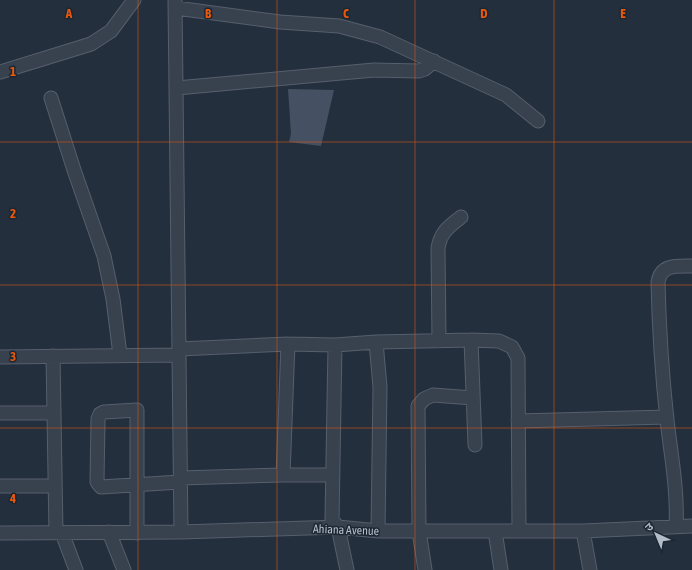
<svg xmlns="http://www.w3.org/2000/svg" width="692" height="570" viewBox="0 0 692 570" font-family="'Asap Condensed','Noto Sans Devanagari',sans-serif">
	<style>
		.building { fill: #455162 }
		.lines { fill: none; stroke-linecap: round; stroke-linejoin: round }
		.minor-casing { stroke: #565f6c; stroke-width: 15 }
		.minor { stroke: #38414e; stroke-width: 13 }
		.grid { fill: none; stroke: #e8590c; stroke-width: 1; stroke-opacity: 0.55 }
		.labels { text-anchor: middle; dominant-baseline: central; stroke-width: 3; stroke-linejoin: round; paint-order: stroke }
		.street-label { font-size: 12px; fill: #b4bcc9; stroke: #1d2633 }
		.grid-label { font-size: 13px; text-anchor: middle; font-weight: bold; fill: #e8590c; stroke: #1d2633; stroke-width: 3; stroke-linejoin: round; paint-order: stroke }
	</style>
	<rect width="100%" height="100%" fill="#242f3e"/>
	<path class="building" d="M288,89L334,90L321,146L289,142L291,134Z"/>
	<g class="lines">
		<defs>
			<path id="minor" d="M175,0L181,532
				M176,8L280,22L339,26L380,37L506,95L538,121
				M0,72L91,44L111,31L134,0
				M177,88L374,70L419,71L425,69L434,61
				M51,98L74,170L104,256L113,299L120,355
				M471,340L475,445
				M439,341L438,248C441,231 449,227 461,217
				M376,342L380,387L378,531
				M335,345L332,520L338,527L347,570
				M179,349L288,344L335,345L376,342L471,340L499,341L512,347L518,358L519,531
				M53,356L56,533
				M0,357L179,355
				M0,413H54
				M518,421L667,417
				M283,475L288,344
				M180,478L283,475H333
				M0,486H55
				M676,527C678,491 671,455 667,420C662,374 659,328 658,282C661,264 677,266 692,266
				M495,531L501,570
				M583,531L590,570
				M109,532L124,570
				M0,533L181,532L338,527L378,531H583L692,526
				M62,533L76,570
				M137,533V410L104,412L100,414L98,419L97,482L101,487L180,482
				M425,570L419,531L418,406L424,399L433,395L473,398"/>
		</defs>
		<use href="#minor" class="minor-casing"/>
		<use href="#minor" class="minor"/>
	</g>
	<path class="grid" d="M138,0V570M277,0V570M415,0V570M554,0V570M0,142H692M0,285H692M0,428H692"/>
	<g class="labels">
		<g class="street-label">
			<text transform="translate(346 530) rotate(2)">Ahiana Avenue</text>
		</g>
	</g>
	<g class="grid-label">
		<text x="69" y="18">A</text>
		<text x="208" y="18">B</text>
		<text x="346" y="18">C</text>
		<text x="484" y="18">D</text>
		<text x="623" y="18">E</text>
		<text x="13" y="76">1</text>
		<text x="13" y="218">2</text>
		<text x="13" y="361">3</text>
		<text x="13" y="503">4</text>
	</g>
	<g transform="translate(656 534) rotate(316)" stroke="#1d2633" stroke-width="3" paint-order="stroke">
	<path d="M0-3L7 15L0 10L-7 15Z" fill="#b4bcc9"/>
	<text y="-6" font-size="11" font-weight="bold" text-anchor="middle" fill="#b4bcc9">उ</text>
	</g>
</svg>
